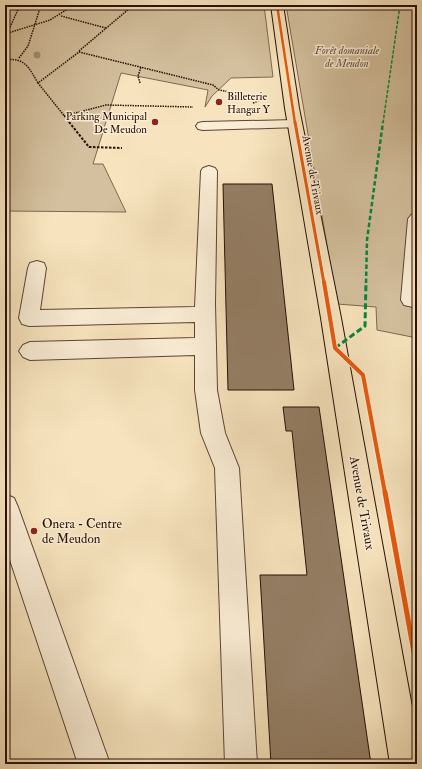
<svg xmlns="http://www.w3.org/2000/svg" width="422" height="769" viewBox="0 0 422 769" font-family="'IM FELL Double Pica',serif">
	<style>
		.green { fill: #d4c09e; stroke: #7e6851 }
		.building { fill: #947e65; stroke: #280f04 }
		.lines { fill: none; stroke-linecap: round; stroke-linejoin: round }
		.minor-casing { stroke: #5c4432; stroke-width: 2 }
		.major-casing { stroke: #280f04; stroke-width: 2 }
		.path-far1 { stroke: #280f04; stroke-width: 1.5; stroke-dasharray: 1.5 1; stroke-linecap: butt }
		.path { stroke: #280f04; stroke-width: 2; stroke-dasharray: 2.5 1.5; stroke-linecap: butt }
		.minor { fill: #faedd5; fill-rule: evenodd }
		.major { fill: #f7e4be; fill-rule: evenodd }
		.quiet-far2 { stroke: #00873e; stroke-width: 1.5; stroke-dasharray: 3.5 1.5; stroke-linecap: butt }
		.quiet-far1 { stroke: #00873e; stroke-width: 2.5; stroke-dasharray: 4.5 2.5; stroke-linecap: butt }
		.quiet { stroke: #00873e; stroke-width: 3; stroke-dasharray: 6 3; stroke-linecap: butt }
		.cycleway-far3-casing { stroke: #faedd5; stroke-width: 4 }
		.cycleway-far2-casing { stroke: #faedd5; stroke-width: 5 }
		.cycleway-far1-casing { stroke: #faedd5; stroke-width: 6 }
		.cycleway-casing { stroke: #faedd5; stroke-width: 8 }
		.cycleway-far3 { stroke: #e8590c; stroke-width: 2.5 }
		.cycleway-far2 { stroke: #e8590c; stroke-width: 3 }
		.cycleway-far1 { stroke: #e8590c; stroke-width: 4 }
		.cycleway { stroke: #e8590c; stroke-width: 5 }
		.tree { fill: #a69175 }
		.poi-dot { fill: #8f2418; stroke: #faedd5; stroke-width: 1.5 }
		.labels { text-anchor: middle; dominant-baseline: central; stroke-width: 3; stroke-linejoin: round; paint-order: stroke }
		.far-park-label { font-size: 11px; font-style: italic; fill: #644d3a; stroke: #faedd5 }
		.far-poi-label { font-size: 11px; fill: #280f04; stroke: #faedd5; text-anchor: start }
		.far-street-label { font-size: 11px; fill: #280f04; stroke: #faedd5 }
		.street-label { font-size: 13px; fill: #280f04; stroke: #faedd5 }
		.poi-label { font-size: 13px; fill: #280f04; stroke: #faedd5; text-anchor: start }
	</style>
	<rect width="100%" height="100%" fill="#f7e4be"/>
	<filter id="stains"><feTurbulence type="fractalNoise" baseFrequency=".005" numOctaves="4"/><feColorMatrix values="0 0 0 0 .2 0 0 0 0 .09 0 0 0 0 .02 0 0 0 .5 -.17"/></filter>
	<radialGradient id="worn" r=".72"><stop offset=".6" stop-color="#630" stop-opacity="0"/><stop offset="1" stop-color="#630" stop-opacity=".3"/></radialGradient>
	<path class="green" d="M5,5H264L273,77L231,78L212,96L205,107L208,90L121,73L93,164H103L126,212L5,211Z
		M286,5H417V338L377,330L376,307L337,304Z"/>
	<path class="building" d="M223,184H272L294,390H228Z
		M283,407H319L371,764H271L260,575H307L292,431H286Z"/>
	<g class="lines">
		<defs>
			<path id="minor" d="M295,120L300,121L302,124L300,127L203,130L198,129L196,126L198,123L203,122Z
				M209,166L215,168L217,171L215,304L217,390L225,433L239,468L257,764H225L215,468L201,433L195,390V355L30,360L23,357L19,351L23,345L30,342L195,338V322L29,326L22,324L19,318L28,268L30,263L37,261L44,263L46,268L40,310L195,307L201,171L203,168Z
				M417,213V308L404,305L401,300L408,219L411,215Z
				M5,494L14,498L18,507L110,764H78L5,545Z"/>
			<path id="major" d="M271,5H283L299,108L341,318L417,734V764H390L321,318L285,108Z"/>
		</defs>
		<use href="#minor" class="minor-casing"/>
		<use href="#major" class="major-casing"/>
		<path class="path-far1" d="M61,16L106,28
			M5,34L50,20L74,5
			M7,34L20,5
			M79,51L130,8
			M19,58L28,46L41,5
			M5,60C25,57 29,68 38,83
			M140,83L138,76L141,67
			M253,103L263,99
			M64,116L106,105L193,107
			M70,123L38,83L79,52L213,85L219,90L267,99"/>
		<path class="path" d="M69,122L89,147L122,148"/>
		<use href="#minor" class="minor"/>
		<use href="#major" class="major"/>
		<path class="quiet-far2" d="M383,123L400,5"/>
		<path class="quiet-far1" d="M366,283L367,240L383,122"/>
		<path class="quiet" d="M335,348L365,326L366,282"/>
		<defs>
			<path id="cycleway-far3" d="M277,5L295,123"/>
			<path id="cycleway-far2" d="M295,122L324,283"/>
			<path id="cycleway-far1" d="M324,282L335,348L363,375L385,493"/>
			<path id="cycleway" d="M385,492L417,669"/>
		</defs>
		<use href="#cycleway-far3" class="cycleway-far3-casing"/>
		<use href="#cycleway-far2" class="cycleway-far2-casing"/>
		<use href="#cycleway-far1" class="cycleway-far1-casing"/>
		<use href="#cycleway" class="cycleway-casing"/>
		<use href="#cycleway-far3" class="cycleway-far3"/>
		<use href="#cycleway-far2" class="cycleway-far2"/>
		<use href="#cycleway-far1" class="cycleway-far1"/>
		<use href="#cycleway" class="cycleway"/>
	</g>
	<circle class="tree" cx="37" cy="55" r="3.5"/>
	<g class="poi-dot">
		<circle cx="219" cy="102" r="4"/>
		<circle cx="155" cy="122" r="4"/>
		<circle cx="34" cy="531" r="4"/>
	</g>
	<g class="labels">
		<g class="far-park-label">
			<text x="347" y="50">Forêt domaniale<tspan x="347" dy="13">de Meudon</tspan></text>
		</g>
		<g class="far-poi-label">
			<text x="227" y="96">Billeterie<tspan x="227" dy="13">Hangar Y</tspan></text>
			<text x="147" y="116" text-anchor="end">Parking Municipal<tspan x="147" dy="13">De Meudon</tspan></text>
		</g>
		<g class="far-street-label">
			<text transform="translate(313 175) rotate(80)">Avenue de Trivaux</text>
		</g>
		<g class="street-label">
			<text transform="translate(362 503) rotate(80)">Avenue de Trivaux</text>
		</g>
		<g class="poi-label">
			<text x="42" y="524">Onera - Centre<tspan x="42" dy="15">de Meudon</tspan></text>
		</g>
	</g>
	<rect width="422" height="769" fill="none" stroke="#f7e4be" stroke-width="20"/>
	<rect x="6" y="6" width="410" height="757" fill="none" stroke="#280f04" stroke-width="2"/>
	<rect x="10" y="10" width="402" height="749" fill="none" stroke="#280f04"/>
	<rect width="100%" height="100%" filter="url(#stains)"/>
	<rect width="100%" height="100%" fill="url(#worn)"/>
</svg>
